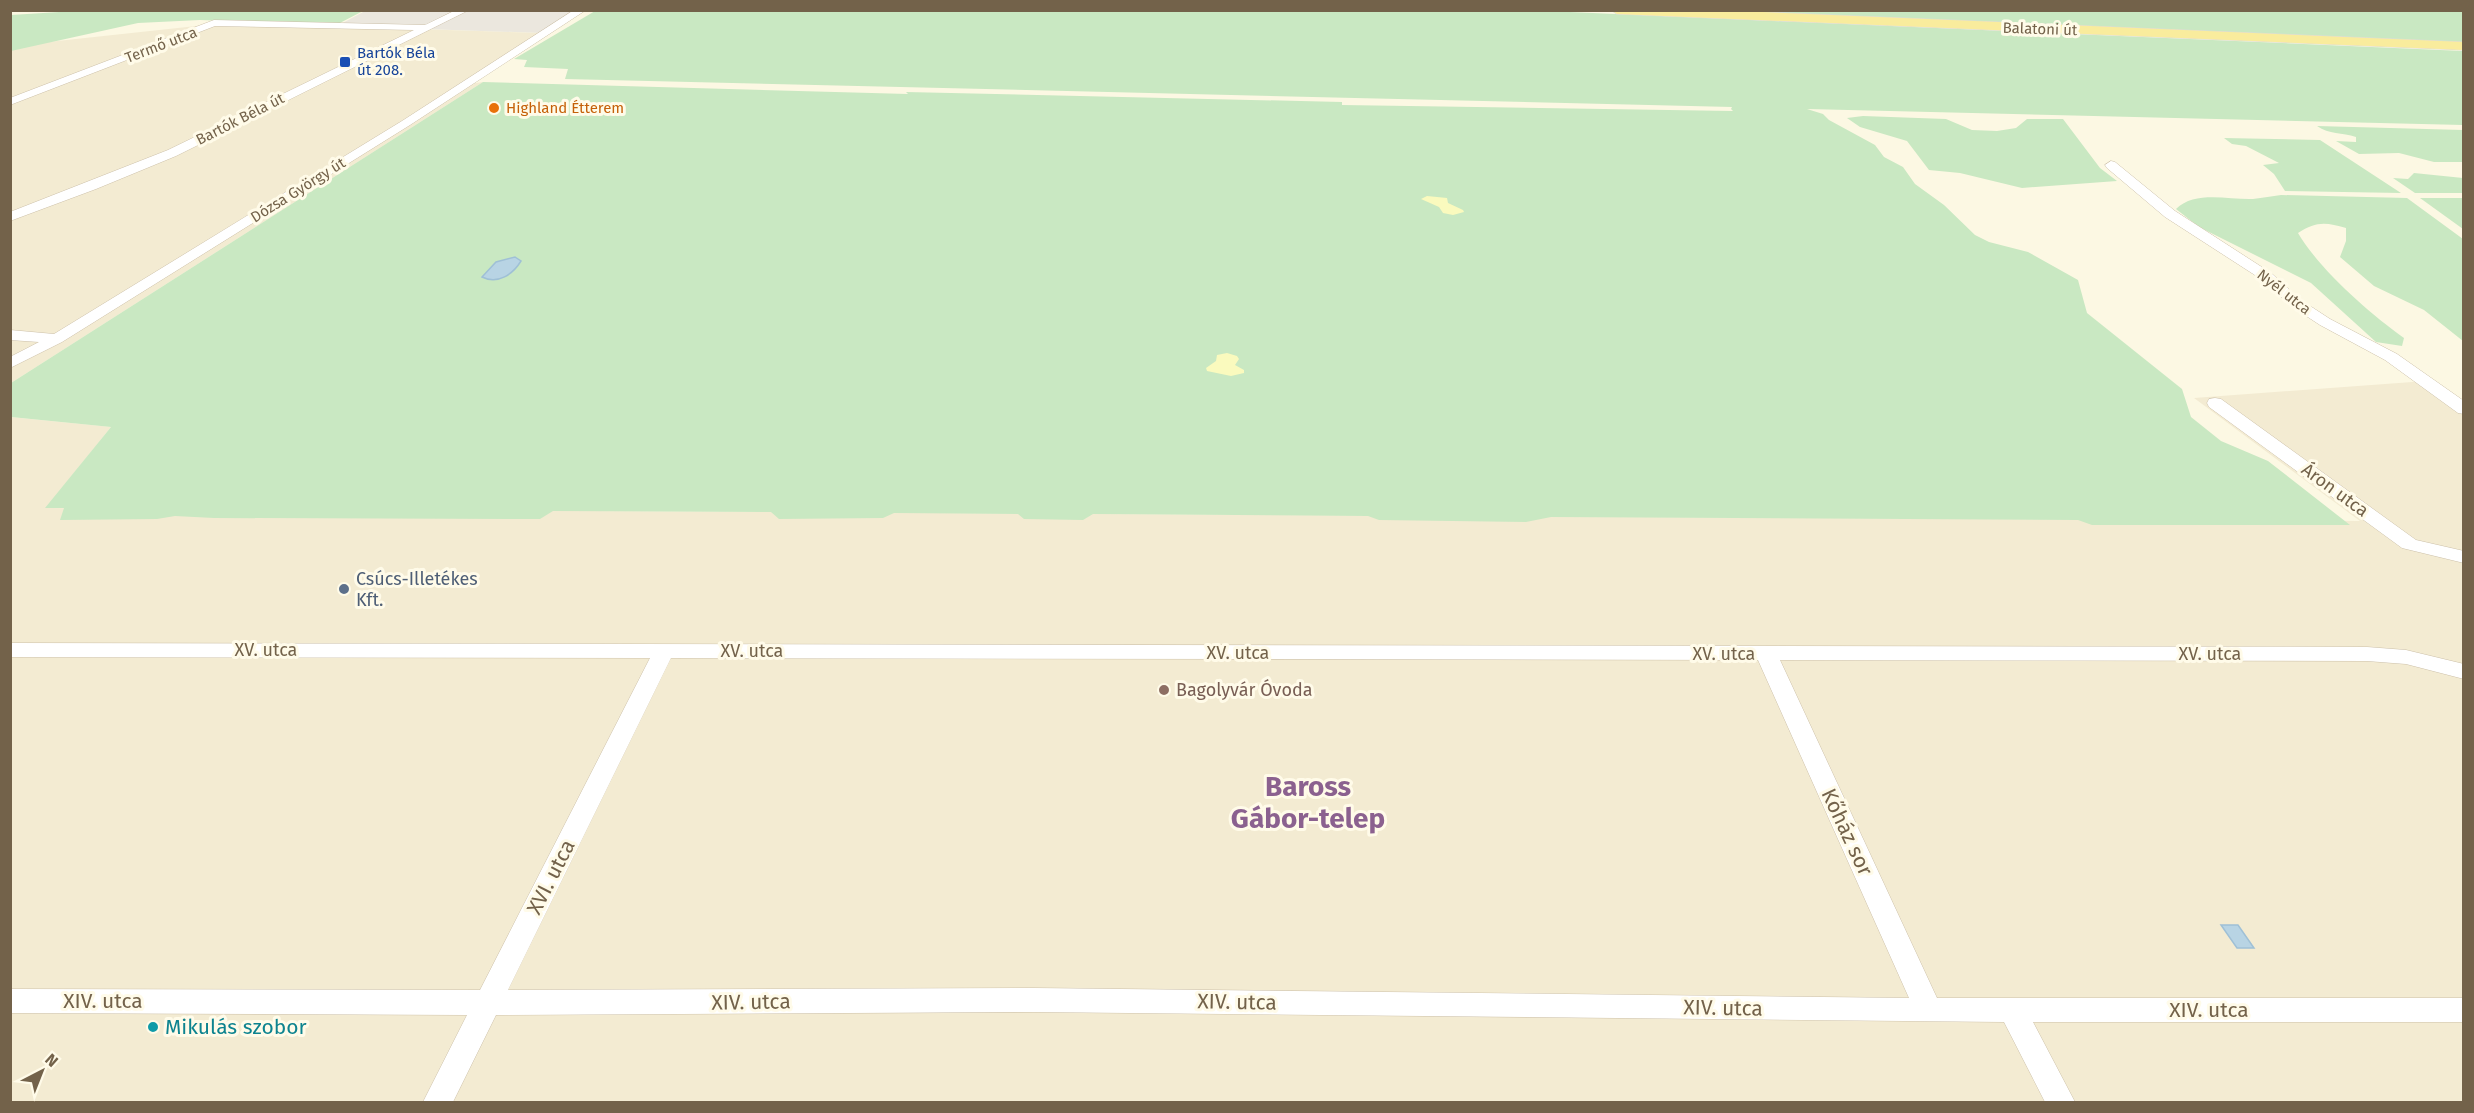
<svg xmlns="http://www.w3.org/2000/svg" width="2474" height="1113" viewBox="0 0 2474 1113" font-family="'Fira Sans',sans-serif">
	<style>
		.residential { fill: #f3ebd2 }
		.industrial { fill: #ebe7de }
		.green { fill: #c9e8c2 }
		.sand { fill: #fafabe }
		.water { fill: #b8d4e4; stroke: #9fc0d6; stroke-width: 1.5 }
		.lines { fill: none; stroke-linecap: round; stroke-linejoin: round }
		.minor-casing { stroke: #cdc1aa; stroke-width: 1 }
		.major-casing { stroke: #e0dcd7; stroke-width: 1 }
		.minor { fill: #fff; fill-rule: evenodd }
		.major { fill: #f9ec9d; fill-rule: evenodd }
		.transit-dot { fill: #1a4fb4; stroke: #fffbe9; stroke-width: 2 }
		.food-dot { fill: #e8710a; stroke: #fffbe9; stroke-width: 2 }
		.service-dot { fill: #5c6f8a; stroke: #fffbe9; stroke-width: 2 }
		.education-dot { fill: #8d6e63; stroke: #fffbe9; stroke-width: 2 }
		.culture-dot { fill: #0f9aa8; stroke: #fffbe9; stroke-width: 2 }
		.labels { text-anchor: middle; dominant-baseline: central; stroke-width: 6; stroke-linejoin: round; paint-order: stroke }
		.far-street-label { font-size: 15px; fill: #73624a; stroke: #fffbe9 }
		.far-transit-label { font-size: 15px; fill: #164399; stroke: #fffbe9; text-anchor: start }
		.far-food-label { font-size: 15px; fill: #c56008; stroke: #fffbe9; text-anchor: start }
		.street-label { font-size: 18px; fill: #73624a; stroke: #fffbe9 }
		.service-label { font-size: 18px; fill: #4e5e75; stroke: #fffbe9; text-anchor: start }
		.education-label { font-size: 18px; fill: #785e54; stroke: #fffbe9; text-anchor: start }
		.near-street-label { font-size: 21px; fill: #73624a; stroke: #fffbe9 }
		.near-culture-label { font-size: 21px; fill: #0d838f; stroke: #fffbe9; text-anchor: start }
		.near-district-label { font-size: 28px; font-weight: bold; fill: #8b618f; stroke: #fffbe9 }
	</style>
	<rect width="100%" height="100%" fill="#fcf8e3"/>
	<path class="residential" d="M224,23L543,33L468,84L483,82L11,383V46Z
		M2426,381L2464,409L2463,1102H11L10,417L111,427L46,508L2360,521L2194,398Z"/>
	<path class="industrial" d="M365,11H582L543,33L337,26Z"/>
	<path class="green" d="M91,10L363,11L336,25L200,20L138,23L11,51V15Z
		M2463,10L2464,43L1720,11Z
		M595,11H1547L2463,51V125L1807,109L1823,114L1829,120L1875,145L1884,157L1903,167L1915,184L1944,205L1975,235L1989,242L2028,252L2078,280L2087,313L2182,389L2191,417L2221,441L2268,461L2350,525H2092L2078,520L1551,517L1526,522L1379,520L1368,516L1093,514L1083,520L1024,519L1018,514L894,513L883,518L779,519L771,512L553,511L540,519L214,518L175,516L157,519L60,520L64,508H45L111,427L11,417V383L483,82L908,94L906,92L1342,102V105L1733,111L1731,109L1732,107L565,79L568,69L524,67L527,60L514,59Z
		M1863,116L1946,119L1972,130L1997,131L2016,128L2027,119H2063L2100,168L2117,181L2022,188L1960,173L1929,170L1907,141L1860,127L1847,118Z
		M2317,126L2463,130V162H2434L2399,153L2359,154L2336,141L2356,142V137C2342,132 2329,135 2317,126Z
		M2224,138L2320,140L2401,193L2285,191L2274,174L2263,165L2279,163L2246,146L2232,144Z
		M2414,173L2463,178V193H2415L2393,178L2408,179Z
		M2281,195L2407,198L2463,239V341L2424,310L2374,286L2340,257L2346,241V228C2326,222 2316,221 2298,233C2320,270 2369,313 2404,338L2402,346L2376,342L2311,283L2199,227L2176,209C2195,190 2229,200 2253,199C2263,198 2272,196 2281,195Z
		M2420,198H2463V229Z"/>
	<path class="sand" d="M1427,196L1447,198L1448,203L1463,210L1464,212L1453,215L1443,213L1439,207L1421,199Z
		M1227,353L1237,356L1239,359L1235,365L1244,370V373L1231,376L1207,371L1206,368L1216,361L1217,355Z"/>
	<path class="water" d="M515,257L521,261C513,274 498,285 482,277L496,262Z
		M2221,925H2238L2254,948H2237Z"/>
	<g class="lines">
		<defs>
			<path id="minor" d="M456,10H469L176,156L96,189L10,221V212L168,150L414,30L215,26L10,105V98L214,20L425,25Z
				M574,10H586L410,125L62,342L10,368V357L39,342L10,340V330L54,334L402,121Z
				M2111,161L2115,162L2175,211L2271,273L2301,300L2330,319L2397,354L2464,401V414L2458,413L2385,360L2320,325L2291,306L2261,279L2165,217L2107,168L2105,165Z
				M2215,398L2221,399L2416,540L2464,551V563L2402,548L2209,407L2207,403L2209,399Z
				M10,643L2367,647L2406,650L2464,664V679L2406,664L2367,661L1780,660L1937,998H2464V1022H2033L2075,1102H2045L2004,1022L1034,1012L496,1015L453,1102H423L467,1015L10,1013V989L480,990L650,658L10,657ZM671,658L1758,660L1909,998L1034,988L508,990Z"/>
			<path id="major" d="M1611,10H1716L2464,42V50L1617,14Z"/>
		</defs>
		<use href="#minor" class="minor-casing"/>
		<use href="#major" class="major-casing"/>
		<use href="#minor" class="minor"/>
		<use href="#major" class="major"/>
	</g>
	<rect class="transit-dot" x="339" y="56" width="12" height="12" rx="3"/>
	<circle class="food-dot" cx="494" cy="108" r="6"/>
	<circle class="service-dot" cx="344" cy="589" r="6"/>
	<circle class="education-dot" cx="1164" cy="690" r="6"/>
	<circle class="culture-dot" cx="153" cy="1027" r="6"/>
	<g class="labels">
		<g class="far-street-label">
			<text transform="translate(2040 29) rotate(2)">Balatoni út</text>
			<text transform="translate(161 45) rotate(-21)">Termő utca</text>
			<text transform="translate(240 119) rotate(-27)">Bartók Béla út</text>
			<text transform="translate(298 190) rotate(-32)">Dózsa György út</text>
			<text transform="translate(2284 292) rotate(38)">Nyél utca</text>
		</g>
		<g class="far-transit-label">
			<text x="357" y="53">Bartók Béla<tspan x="357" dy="17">út 208.</tspan></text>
		</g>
		<g class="far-food-label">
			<text x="506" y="108">Highland Étterem</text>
		</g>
		<g class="street-label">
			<text transform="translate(2335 490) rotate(36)">Áron utca</text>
			<text x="266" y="650">XV. utca</text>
			<text x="752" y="651">XV. utca</text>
			<text x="1238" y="653">XV. utca</text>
			<text x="1724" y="654">XV. utca</text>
			<text x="2210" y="654">XV. utca</text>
		</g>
		<g class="service-label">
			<text x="356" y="579">Csúcs-Illetékes<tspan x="356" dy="21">Kft.</tspan></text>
		</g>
		<g class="education-label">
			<text x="1176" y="690">Bagolyvár Óvoda</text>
		</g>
		<g class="near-street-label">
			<text transform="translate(1847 832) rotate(65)">Kőház sor</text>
			<text transform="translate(551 877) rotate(-63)">XVI. utca</text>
			<text x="103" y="1001">XIV. utca</text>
			<text transform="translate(751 1002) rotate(-1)">XIV. utca</text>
			<text transform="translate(1237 1002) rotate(1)">XIV. utca</text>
			<text transform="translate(1723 1008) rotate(1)">XIV. utca</text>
			<text x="2209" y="1010">XIV. utca</text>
		</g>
		<g class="near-culture-label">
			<text x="165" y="1027">Mikulás szobor</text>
		</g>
		<g class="near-district-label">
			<text x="1308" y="786">Baross<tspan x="1308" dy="32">Gábor-telep</tspan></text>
		</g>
	</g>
	<rect width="2474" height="1113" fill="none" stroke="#73624a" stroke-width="24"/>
	<g transform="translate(42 1071) rotate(42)" stroke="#fffbe9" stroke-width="4.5" paint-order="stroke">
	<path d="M0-4.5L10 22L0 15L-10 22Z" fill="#73624a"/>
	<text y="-9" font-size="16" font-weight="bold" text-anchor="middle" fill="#73624a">N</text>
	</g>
</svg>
